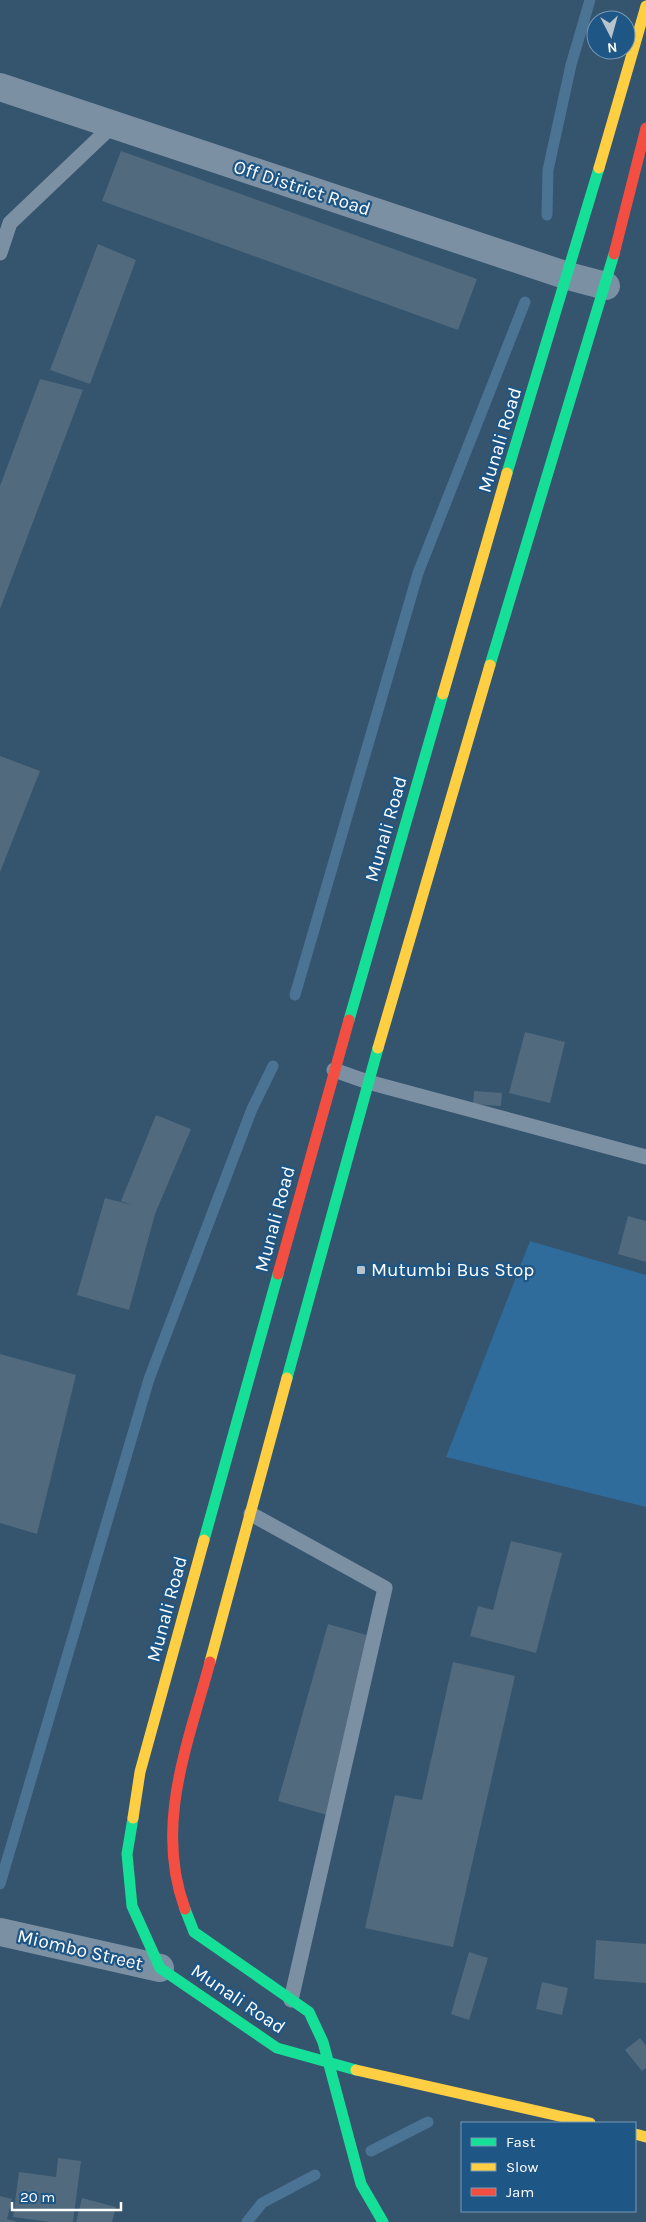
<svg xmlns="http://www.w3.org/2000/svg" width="646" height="2222" viewBox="0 0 646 2222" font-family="Karla,sans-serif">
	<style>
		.green { fill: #2f6b9b }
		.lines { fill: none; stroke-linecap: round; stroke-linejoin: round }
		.stream { stroke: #4b7394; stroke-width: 11 }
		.building { fill: #516a7e }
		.lane { stroke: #7c90a4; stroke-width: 15 }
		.street { stroke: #7c90a4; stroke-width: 28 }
		.fast { stroke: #16e098; stroke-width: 11 }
		.slow { stroke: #ffcf43; stroke-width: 11 }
		.jam { stroke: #f24e42; stroke-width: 11 }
		.poi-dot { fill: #b8c3cc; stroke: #1e5685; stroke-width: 2 }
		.labels { text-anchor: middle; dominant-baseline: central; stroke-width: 4.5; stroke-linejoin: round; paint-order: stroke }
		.street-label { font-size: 19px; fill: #fff; stroke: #1e5685 }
		.poi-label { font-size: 19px; fill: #fff; stroke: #1e5685; text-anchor: start }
	</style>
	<rect width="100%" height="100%" fill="#35546e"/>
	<path class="green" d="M530,1241L646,1275V1507L446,1457Z"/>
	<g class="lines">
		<path class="stream" d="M547,215L548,170L571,65L590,0
			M295,995L418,573L525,302
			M0,1884L149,1379L252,1109L273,1066
			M371,2151L428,2122
			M247,2222L262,2203L315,2175"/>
	</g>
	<path class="building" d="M121,151L477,279L458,330L102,201Z
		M98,244L136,260L90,384L50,370Z
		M40,379L83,390L0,609V486Z
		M0,756L40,771L0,872Z
		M525,1032L565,1042L550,1103L509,1093Z
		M474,1091L502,1093L501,1106L473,1104Z
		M156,1115L191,1129L155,1214L129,1310L77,1295L105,1198L132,1205L121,1201Z
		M628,1216L646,1221V1262L618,1254Z
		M0,1354L76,1375L37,1534L0,1523Z
		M511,1541L562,1553L536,1653L470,1636L478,1606L493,1610Z
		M328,1624L377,1638L327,1815L278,1801Z
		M453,1662L515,1676L453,1947L365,1928L395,1795L422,1800Z
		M596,1940L646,1944V1983L594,1979Z
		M469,1952L488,1958L469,2020L451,2014Z
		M542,1982L568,1988L562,2015L536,2009Z
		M640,2038L646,2046V2068L642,2071L625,2050Z
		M58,2158L81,2161L73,2222H50L13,2217L19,2172L56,2177Z
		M0,2196L12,2199L7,2219L18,2222H0Z
		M82,2198L116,2207L112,2222H76Z"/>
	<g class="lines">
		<path class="lane" d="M0,253L10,223L113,125
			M334,1070L368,1082L646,1157
			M251,1514L385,1588L291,2000"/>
		<path class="street" d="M0,87L568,276L606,286
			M0,1932L160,1968"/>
		<path class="fast" d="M507,473L599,168
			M490,665L614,254
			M349,1020L443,694
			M287,1378L378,1048
			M204,1540L278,1274
			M133,1818L127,1854L132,1906L160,1968L277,2048L356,2070
			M185,1909L194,1932L309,2012L323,2042L361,2184L383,2222"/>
		<path class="slow" d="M599,168L646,6
			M443,694L507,473
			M378,1048L490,665
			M210,1662L287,1378
			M133,1818L140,1772L204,1540
			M356,2070L590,2123
			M635,2134L646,2137"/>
		<path class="jam" d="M614,254L646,128
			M278,1274L349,1020
			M185,1909C154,1825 188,1744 210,1662"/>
	</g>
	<rect class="poi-dot" x="356" y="1265" width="10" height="10" rx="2.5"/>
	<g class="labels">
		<g class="street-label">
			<text transform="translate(302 188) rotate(18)">Off District Road</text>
			<text transform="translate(500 440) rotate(-73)">Munali Road</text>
			<text transform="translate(386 829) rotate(-74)">Munali Road</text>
			<text transform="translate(275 1219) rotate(-75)">Munali Road</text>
			<text transform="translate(167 1609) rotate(-75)">Munali Road</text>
			<text transform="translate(80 1950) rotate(13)">Miombo Street</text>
			<text transform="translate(238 1999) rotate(34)">Munali Road</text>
		</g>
		<g class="poi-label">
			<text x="371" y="1270">Mutumbi Bus Stop</text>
		</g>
	</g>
	<rect x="461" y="2122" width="175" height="90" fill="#1e5685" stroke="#789ab6"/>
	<rect x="471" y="2138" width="25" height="8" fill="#16e098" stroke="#789ab6"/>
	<text x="506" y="2147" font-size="15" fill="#ffffff">Fast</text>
	<rect x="471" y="2163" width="25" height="8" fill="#ffcf43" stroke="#789ab6"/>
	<text x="506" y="2172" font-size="15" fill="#ffffff">Slow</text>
	<rect x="471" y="2188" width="25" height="8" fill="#f24e42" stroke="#789ab6"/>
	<text x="506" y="2197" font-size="15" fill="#ffffff">Jam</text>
	<g transform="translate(611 35) rotate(174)"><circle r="24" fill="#1e5685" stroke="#789ab6"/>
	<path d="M0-4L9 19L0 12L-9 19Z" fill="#b8c3cc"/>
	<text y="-8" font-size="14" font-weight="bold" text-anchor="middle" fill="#ffffff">N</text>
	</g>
	<path d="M12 2202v8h109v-8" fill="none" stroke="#ffffff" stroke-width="2.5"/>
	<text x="20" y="2202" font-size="15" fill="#ffffff" stroke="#1e5685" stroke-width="4" paint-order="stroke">20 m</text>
</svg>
